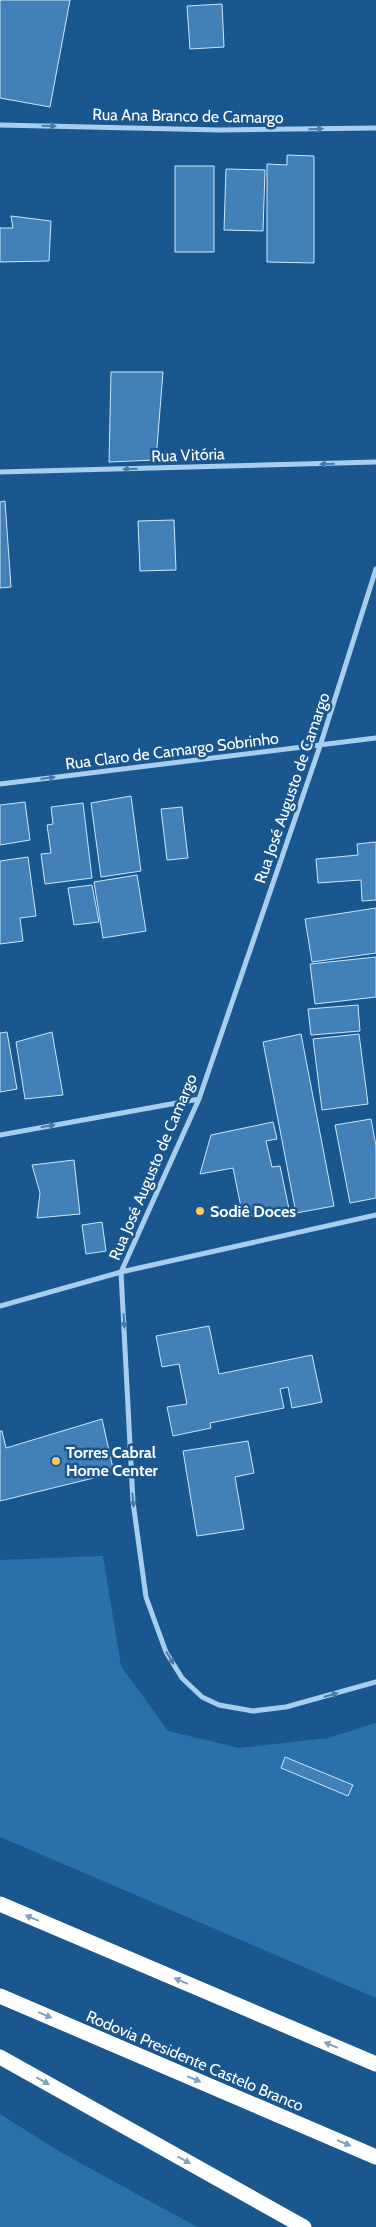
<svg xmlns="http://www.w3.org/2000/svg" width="376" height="2227" viewBox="0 0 376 2227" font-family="Cabin,sans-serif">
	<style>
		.green { fill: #2a70ab }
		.building { fill: #4380b7; stroke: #cee6fa }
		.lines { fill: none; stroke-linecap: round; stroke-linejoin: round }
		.minor { stroke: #a8ceee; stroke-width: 5 }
		.motorway { stroke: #fff; stroke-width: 15 }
		.oneway { fill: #457bac }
		.oneway2 { fill: #81a3c1 }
		.poi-dot { fill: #ffc565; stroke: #1a578f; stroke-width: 2 }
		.labels { text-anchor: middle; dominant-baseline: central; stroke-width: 5; stroke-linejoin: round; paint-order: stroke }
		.street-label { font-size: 16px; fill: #fff; stroke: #1a578f }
		.poi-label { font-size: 16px; font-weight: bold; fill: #fff; stroke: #1a578f; text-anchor: start }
	</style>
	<rect width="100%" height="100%" fill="#1a578f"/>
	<path class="green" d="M103,1556L121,1666L168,1731L239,1748L328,1738L376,1723V1998L0,1837V1560Z
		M0,2114L62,2153L197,2227H0Z"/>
	<path class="building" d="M0,0H70L50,107L0,98Z
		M222,4L224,47L190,49L187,6Z
		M287,155L314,156V263L267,262V164L287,165Z
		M175,166H214V252H175Z
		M226,169L265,170L263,231L224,230Z
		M11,216L51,221L49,261L0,262V228H13Z
		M111,372H163L156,460L109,462Z
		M5,501L11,587L0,588V502Z
		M174,520L176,570L140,571L138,521Z
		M131,796L141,871L101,877L91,803Z
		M25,802L30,840L0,845V805Z
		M83,803L92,878L45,884L41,854L51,853L47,825L53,824L51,807Z
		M182,807L188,858L167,860L161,809Z
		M376,842V900L362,901L361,880L318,883L316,859L358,855L357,844Z
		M28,857L36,916L20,918L23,941L0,944V861Z
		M137,875L146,931L103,938L94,882Z
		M92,885L99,922L74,925L68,888Z
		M376,908V953L312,962L305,919Z
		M376,957V997L315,1004L310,964Z
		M358,1005L360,1031L311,1035L308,1009Z
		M7,1032L17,1089L0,1092V1033Z
		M52,1032L63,1095L25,1099L16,1042Z
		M301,1034L334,1206L296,1213L263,1042Z
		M359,1034L368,1104L322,1110L313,1039Z
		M371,1119L376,1146V1198L350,1203L335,1125Z
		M273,1122L277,1139L266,1141L272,1167L280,1166L289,1209L243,1217L233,1168L200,1174L211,1135Z
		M74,1160L80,1214L37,1218L40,1193L32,1165Z
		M102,1222L106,1251L86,1254L82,1225Z
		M209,1326L219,1374L312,1355L322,1402L292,1408L288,1387L280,1389L284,1408L210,1423L211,1428L173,1436L167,1407L187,1404L179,1364L162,1367L156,1336Z
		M102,1419L114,1473L0,1501V1431H2L6,1448Z
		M248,1441L254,1473L235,1477L244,1529L197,1536L183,1451Z
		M285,1757L353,1785L348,1796L281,1768Z"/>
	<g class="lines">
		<path class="minor" d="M0,125L220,130L376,128
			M0,472L376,462
			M376,569L320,746L199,1099L121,1272L133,1502L146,1597L166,1652L182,1678L202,1697L219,1705L253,1711L286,1707L376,1682
			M0,784L376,738
			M0,1135L199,1099
			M0,1306L121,1272L376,1215"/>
		<path class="motorway" d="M0,1904L376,2064
			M0,1996L376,2157
			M0,2057L304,2227"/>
	</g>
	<defs><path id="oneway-solid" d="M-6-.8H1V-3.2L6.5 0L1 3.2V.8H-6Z" transform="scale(1.25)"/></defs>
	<g class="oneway">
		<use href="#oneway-solid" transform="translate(49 126) rotate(1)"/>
		<use href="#oneway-solid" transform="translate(316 129) rotate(-1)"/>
		<use href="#oneway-solid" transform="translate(327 464) rotate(178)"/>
		<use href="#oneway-solid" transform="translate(130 469) rotate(178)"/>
		<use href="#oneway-solid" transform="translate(48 778) rotate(-7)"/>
		<use href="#oneway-solid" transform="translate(48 1126) rotate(-10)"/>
		<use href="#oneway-solid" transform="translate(124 1321) rotate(87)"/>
		<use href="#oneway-solid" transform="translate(133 1500) rotate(85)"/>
		<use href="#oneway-solid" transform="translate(170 1658) rotate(59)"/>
		<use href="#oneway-solid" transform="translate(331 1695) rotate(-16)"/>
	</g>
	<g class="oneway2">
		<use href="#oneway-solid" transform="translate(32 1918) rotate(-157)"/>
		<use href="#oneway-solid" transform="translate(181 1981) rotate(-157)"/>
		<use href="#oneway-solid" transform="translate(45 2015) rotate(23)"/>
		<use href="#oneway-solid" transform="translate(331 2045) rotate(-157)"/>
		<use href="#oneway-solid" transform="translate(194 2079) rotate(23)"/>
		<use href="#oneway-solid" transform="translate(43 2081) rotate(29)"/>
		<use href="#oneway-solid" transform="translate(344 2143) rotate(23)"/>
		<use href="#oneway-solid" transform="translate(184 2160) rotate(29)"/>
	</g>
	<g class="poi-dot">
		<circle cx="200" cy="1211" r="5"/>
		<circle cx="56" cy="1461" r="5"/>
	</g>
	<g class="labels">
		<g class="street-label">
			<text transform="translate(188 116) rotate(1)">Rua Ana Branco de Camargo</text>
			<text transform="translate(188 455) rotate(-2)">Rua Vitória</text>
			<text transform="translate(172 751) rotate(-7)">Rua Claro de Camargo Sobrinho</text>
			<text transform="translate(292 788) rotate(-71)">Rua José Augusto de Camargo</text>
			<text transform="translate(153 1167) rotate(-67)">Rua José Augusto de Camargo</text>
			<text transform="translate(195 2061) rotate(23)">Rodovia Presidente Castelo Branco</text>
		</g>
		<g class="poi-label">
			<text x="210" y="1211">Sodiê Doces</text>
			<text x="66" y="1452">Torres Cabral<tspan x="66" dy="18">Home Center</tspan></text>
		</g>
	</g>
</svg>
